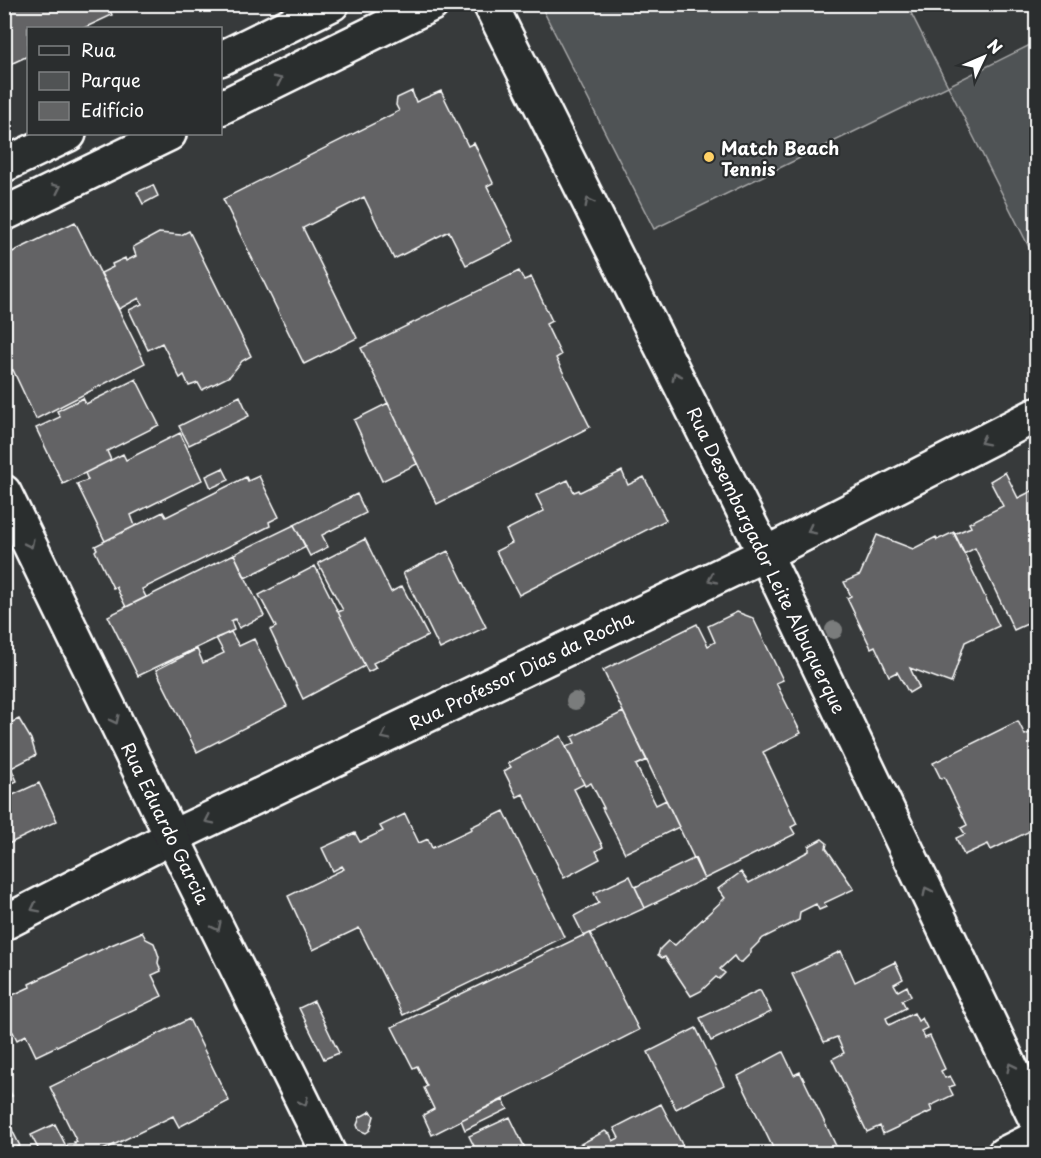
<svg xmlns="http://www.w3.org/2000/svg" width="1041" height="1158" viewBox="0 0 1041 1158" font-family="'Playpen Sans',sans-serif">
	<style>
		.green { fill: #505354; stroke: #a8a9aa; stroke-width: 1.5 }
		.building { fill: #636465; stroke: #fff; stroke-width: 1.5 }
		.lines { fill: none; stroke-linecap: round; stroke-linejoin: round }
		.street-casing { stroke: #fff; stroke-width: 38 }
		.secondary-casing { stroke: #fff; stroke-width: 38 }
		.primary-casing { stroke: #fff; stroke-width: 38 }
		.street { stroke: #2a2d2e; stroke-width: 33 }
		.secondary { stroke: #2a2d2e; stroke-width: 33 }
		.primary { stroke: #2a2d2e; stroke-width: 33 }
		.tree { fill: #7a7c7c }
		.oneway { stroke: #6a6c6d }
		.poi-dot { fill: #ffd166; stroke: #2a2d2e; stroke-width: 2 }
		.labels { text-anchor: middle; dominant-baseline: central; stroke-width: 4.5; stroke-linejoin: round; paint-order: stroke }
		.poi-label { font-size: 18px; font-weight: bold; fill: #fff; stroke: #2a2d2e; text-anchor: start }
		.street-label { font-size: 18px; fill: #fff; stroke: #2a2d2e }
	</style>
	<rect width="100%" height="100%" fill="#373a3b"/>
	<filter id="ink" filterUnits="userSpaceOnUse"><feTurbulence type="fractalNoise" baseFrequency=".0167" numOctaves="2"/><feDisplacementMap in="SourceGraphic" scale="12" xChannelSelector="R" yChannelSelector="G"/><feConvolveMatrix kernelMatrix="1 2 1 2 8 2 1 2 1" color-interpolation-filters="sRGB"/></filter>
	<g filter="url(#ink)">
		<path class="green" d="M545,4L907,5L948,86L1036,42V261L948,86L654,229L543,10Z"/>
		<path class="building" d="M4,4H107L112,15L84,28H28V56L4,67Z
			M412,91L416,102L441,91L468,146L474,143L493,183L487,186L514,241L466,265L449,231L394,259L364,197L303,228L357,338L304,364L223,199L399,111L396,105L397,98Z
			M153,185L158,196L143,204L137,192Z
			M75,222L145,363L36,419L13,370L7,372L4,367V256Z
			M189,231L251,356L242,361L230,376L202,390L198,383L189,386L184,375L180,378L162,343L148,350L129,310L142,304L139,298L119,309L101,273L113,267L112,264L125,258L126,261L136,256L133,247L159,233L181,235Z
			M519,271L524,280L531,277L552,321L546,324L561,355L556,358L590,427L437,504L361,348Z
			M136,379L159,425L107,451L111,460L63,484L36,428L60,417L57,411L83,398L86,404Z
			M240,396L249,416L189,445L179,426Z
			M388,403L417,464L382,481L354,420Z
			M180,433L202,480L131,515L135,526L105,541L77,484L88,480L85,473L123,454L126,460Z
			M223,468L229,480L211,488L206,476Z
			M622,471L628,485L644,477L666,520L519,595L496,551L512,543L506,530L544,511L536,495L568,480L574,492L579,490L580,492Z
			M1005,472L1018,498L1036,489V620L1014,630L975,548L964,554L954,534L971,527L969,523L1003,506L990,481Z
			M259,476L279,517L269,522L270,526L142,589L146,597L126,607L116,587L113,588L95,551L97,549L95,546L163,512L166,517L246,477L248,481Z
			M357,494L366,513L322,535L328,547L310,556L294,525Z
			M294,525L306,547L245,578L234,554Z
			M954,532L999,626L965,642L951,683L910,668L919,687L909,693L897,672L889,676L875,646L871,648L847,598L851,596L844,582L860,575L877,535L913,549L936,537L937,540Z
			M365,539L391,592L402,586L428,636L373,663L376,668L368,672L338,612L343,610L318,563Z
			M448,551L486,627L440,649L403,573Z
			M234,554L264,616L239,628L235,619L231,621L234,630L138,676L108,616Z
			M315,566L365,666L303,699L270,630L276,627L259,595Z
			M737,612L753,618L783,680L776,683L801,733L763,752L797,824L791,827L795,834L704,879L603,670L697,624L708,646L715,642L708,626Z
			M231,632L239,646L254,639L287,706L197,752L156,670L197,649L203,663L224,653L216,638Z
			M623,712L647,760L636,765L656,805L666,800L679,827L625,853L602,808H604L591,783L585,786L566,747L575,743L572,737Z
			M4,717L8,724L19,719L31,739L36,755L11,768L17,781L4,787Z
			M1018,721L1025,735L1036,730V823L1030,826L1032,830L991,850L988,844L964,855L956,838L965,834L961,828L967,825L944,777L941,779L933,763Z
			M561,736L584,784L574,789L603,847L596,851L600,859L564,878L523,794L517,797L504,771L511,767L508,763Z
			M39,783L57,821L4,846V799Z
			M504,811L564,937L403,1015L359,928L313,950L288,896L344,869L342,866L333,871L322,848L355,833L360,842L383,831L380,826L405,814L419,843L428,839L432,848L472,829L471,827Z
			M822,839L827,843L826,848L854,889L824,903L826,907L819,910L816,904L800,912L799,920L763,938L751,950V953L742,962H738L734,956L720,969L725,973L719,979L716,977L701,991L691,996L665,957L662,958L658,955L660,949L668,941L675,945L725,898L718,889L741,872L749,883L809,851V846Z
			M695,858L704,879L645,908L635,887Z
			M630,876L645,908L584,936L574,916L599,903L594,893Z
			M142,932L146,939L154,943L157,951L159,957L158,963L161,971L152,975L162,996L36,1056L26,1035L17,1040L13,1032L4,1027V999L30,987L29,984L111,945Z
			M590,933L639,1030L432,1135L423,1115L434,1109L424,1088L427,1086L417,1066L413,1068L392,1027L584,935V936Z
			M841,951L855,982L895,962L903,979L894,984L898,991L907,986L911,996L902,1000L906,1008L886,1018L889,1025L914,1013L918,1021L922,1018L927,1028L921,1031L925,1038L930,1036L945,1069L941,1071L945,1078L950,1076L955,1085L949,1087L953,1095L930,1106L932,1111L883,1134L880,1126L867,1132L832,1059L844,1053L837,1037L824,1042L792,974Z
			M760,990L771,1012L711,1041L700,1018Z
			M314,1001L339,1053L324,1059L299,1008Z
			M189,1019L229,1101L179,1127L173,1116L95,1154H41L31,1135L55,1124L67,1148L68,1144H75L74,1142H77L50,1087Z
			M696,1028L724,1085L676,1109L648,1052Z
			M783,1052L794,1075L800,1072L840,1154H776L738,1076Z
			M4,1080L12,1096L4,1100Z
			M503,1100L508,1109L465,1130L461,1120Z
			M661,1104L687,1154H562L605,1131L610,1134L613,1141L619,1138L614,1128Z
			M371,1111L374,1116L370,1130L366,1133L359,1130L357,1125L360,1117Z
			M4,1114L20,1146L5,1154H4Z
			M510,1117L526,1150L529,1149L531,1154H478L469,1136Z"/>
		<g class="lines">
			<defs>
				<path id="street" d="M490,4L765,554L1036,1120
					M4,923L172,837L765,554L1036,415
					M1004,1154L1036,1138"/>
				<path id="secondary" d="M4,492L172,837L329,1154"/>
				<path id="primary" d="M220,59L332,4
					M220,108L432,4
					M4,165L69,134
					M4,214L169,134"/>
			</defs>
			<use href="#street" class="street-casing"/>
			<use href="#secondary" class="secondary-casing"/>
			<use href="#primary" class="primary-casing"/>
			<use href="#street" class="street"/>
			<use href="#secondary" class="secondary"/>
			<use href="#primary" class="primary"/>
		</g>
		<g class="tree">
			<circle cx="834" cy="630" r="9"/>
			<circle cx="575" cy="701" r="9"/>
		</g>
		<defs><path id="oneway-chevron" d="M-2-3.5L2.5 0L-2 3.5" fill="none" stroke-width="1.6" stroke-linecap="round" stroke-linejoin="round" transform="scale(1.5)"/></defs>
		<g class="oneway">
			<use href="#oneway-chevron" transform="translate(278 80) rotate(-26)"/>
			<use href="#oneway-chevron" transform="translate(57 188) rotate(-26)"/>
			<use href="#oneway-chevron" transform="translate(589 202) rotate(-117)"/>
			<use href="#oneway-chevron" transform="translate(676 376) rotate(-117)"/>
			<use href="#oneway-chevron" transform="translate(984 441) rotate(153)"/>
			<use href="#oneway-chevron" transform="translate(811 530) rotate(153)"/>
			<use href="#oneway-chevron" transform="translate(30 544) rotate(64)"/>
			<use href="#oneway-chevron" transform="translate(712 579) rotate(154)"/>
			<use href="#oneway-chevron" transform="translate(115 720) rotate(64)"/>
			<use href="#oneway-chevron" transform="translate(385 736) rotate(154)"/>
			<use href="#oneway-chevron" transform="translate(209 820) rotate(154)"/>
			<use href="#oneway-chevron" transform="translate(927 891) rotate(-116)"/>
			<use href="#oneway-chevron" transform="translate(35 908) rotate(153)"/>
			<use href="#oneway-chevron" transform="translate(217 927) rotate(64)"/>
			<use href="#oneway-chevron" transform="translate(1011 1067) rotate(-116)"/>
			<use href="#oneway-chevron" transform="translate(304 1102) rotate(64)"/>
		</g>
	</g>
	<circle class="poi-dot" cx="709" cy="157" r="6"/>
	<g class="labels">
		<g class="poi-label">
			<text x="721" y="147">Match Beach<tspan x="721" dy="21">Tennis</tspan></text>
		</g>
		<g class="street-label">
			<text transform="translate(767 560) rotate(64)">Rua Desembargador Leite Albuquerque</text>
			<text transform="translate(521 670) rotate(-26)">Rua Professor Dias da Rocha</text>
			<text transform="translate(166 823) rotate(64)">Rua Eduardo Garcia</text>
		</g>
	</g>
	<rect width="1041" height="1158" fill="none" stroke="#2a2d2e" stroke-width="24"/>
	<rect x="12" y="12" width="1017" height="1134" fill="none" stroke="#fff" stroke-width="2" filter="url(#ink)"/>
	<rect x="27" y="27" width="195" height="108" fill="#2a2d2e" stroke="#7f8182" stroke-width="1.5"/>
	<rect x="39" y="46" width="30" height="9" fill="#2a2d2e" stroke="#7f8182" stroke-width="1.5"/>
	<text x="81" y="57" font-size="18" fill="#ffffff">Rua</text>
	<rect x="39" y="72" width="30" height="18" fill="#505354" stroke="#7f8182" stroke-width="1.5"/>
	<text x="81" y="87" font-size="18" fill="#ffffff">Parque</text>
	<rect x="39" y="102" width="30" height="18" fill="#636465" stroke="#7f8182" stroke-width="1.5"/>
	<text x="81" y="117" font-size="18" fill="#ffffff">Edifício</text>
	<g transform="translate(984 57) rotate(46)" stroke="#2a2d2e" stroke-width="4.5" paint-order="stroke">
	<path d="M0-4.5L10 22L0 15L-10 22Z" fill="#ffffff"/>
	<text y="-9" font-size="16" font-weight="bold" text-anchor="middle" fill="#ffffff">N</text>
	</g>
</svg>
